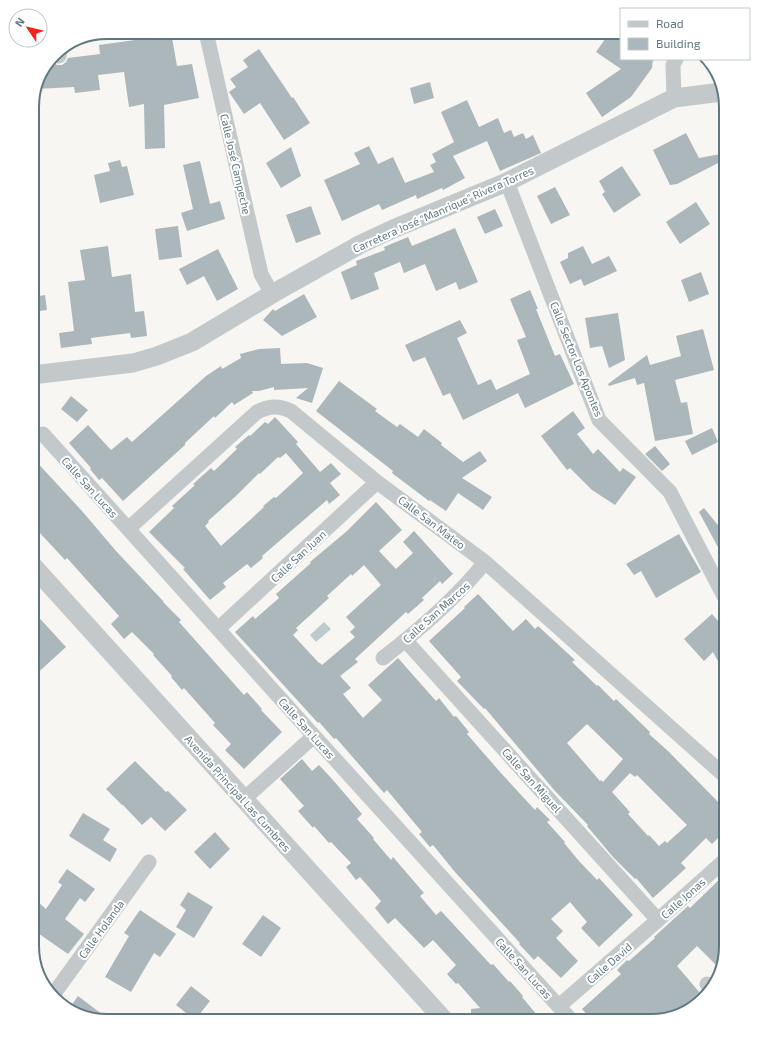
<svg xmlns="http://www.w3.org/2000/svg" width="758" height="1053" viewBox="0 0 758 1053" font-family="'Exo 2',sans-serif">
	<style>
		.water { fill: #bbcbcd }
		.building { fill: #abb7ba; fill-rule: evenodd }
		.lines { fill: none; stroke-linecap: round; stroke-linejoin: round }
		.minor { stroke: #c3c9cb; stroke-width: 15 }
		.tertiary { stroke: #c3c9cb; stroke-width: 19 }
		.labels { text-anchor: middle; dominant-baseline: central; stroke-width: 4; stroke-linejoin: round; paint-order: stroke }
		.street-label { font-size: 11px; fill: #5e7881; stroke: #fff }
		.rim { fill: none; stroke: #5e7881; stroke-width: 2 }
	</style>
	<rect width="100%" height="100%" fill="#f7f6f2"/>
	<path class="water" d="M324,622L331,629L316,642L310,635Z"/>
	<path class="building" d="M134,32H171L177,66L192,64L199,98L164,105L165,148L145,149L144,104L129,107L124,72L98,75L100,90L75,93L74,87L36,89L40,74L50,60L57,65H62L66,62L68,58L100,54L99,45L135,40Z
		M610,32H621V59H653L652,68L631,97L602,117L586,93L621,69L596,52Z
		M259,49L292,98L293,97L310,123L284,140L260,103L244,114L229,92L236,87L230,79L248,67L243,60Z
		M430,82L434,98L414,104L410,88Z
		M467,100L479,127L498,118L504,133L511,130L514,137L523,133L526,139L533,135L541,153L500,171L487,141L453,156L465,178L443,190L442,188L417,199L416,195L382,210L379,204L342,221L324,180L360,164L354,153L369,146L378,164L393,157L405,183L434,172L430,165L436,162L432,154L454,142L441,112Z
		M686,133L699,158L726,153V159L677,184L670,185L653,150Z
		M291,147L301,176L281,188L266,163Z
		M120,160L122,167L127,166L134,195L100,203L94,175L110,171L108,163Z
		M200,161L210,204L220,201L225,219L187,231L181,213L193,209L183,165Z
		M622,166L641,195L614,213L602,194L605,192L599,181Z
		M555,187L570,215L551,224L537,196Z
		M696,202L710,224L680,244L666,222Z
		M311,206L321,234L296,243L286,215Z
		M495,209L503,226L485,234L477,217Z
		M178,226L182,257L159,260L155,229Z
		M455,228L478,282L459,290L456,282L436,291L425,264L404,273L400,262L374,273L379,289L351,300L341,272L357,265L356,261L385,250L384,247L408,237L412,246Z
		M108,246L112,277L131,274L135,312L144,311L147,336L131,338L130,333L91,338L92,344L61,348L59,333L74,331L68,282L85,280L80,250Z
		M583,246L592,264L609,256L617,271L584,286L581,279L570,284L560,262L568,258V253Z
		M218,249L238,289L217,301L204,276L187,285L179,269Z
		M701,272L709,294L689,302L681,280Z
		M530,290L538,309H536L555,356L560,354L574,384L525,408L518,393L463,420L450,393L443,396L425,357L413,362L405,345L460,320L467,333L457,338L478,385L491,379L496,390L530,374L517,340L526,337L510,299Z
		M304,294L317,317L282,336L263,320L273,309L275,311Z
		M45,295L47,310L32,312V297Z
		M618,313L625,360L609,368L602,346L590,348L585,318Z
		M703,329L714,370L675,380L681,403L687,402L693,434L655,441L644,383L637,385L635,378L609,386L608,384L647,355L650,365L681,356L676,336Z
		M280,348L281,364L307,363L323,368L312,403L296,398L308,388L274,390V387L259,391H252L253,393L234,405L232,402L215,418L214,416L185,443V445L123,501L102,478L99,480L90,469L91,468L69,443L88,425L111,450L127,437L132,442L206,376L221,366L222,369L241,358L240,354L259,349Z
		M339,381L377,409L375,411L397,427L400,424L418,437L424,429L442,443L441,445L463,462L480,451L487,461L462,478L492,497L483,510L458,493L446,511L430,500L429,501L392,473L393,471L316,411Z
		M71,396L88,410L77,422L61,409Z
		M573,411L585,428L577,434L593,454L598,449L620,472L623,468L636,477L615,505L592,490L570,468L567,470L541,436Z
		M275,417L298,442L296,444L320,472L331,463L341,474L330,483L340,495L329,504L327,500L262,556L263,558L251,568L247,564L223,583L226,587L210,600L183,569L185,568L149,532L174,508L172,506L195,485L193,484L211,468L214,471L237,449L235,447L249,435L250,436L265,422L268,424ZM286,453L303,473L276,498L274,497L263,506L264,507L250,520L221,546L205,526L209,522L208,521L236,496L259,473L260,474L278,457L280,458Z
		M712,428L718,442L692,455L685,441Z
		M655,446L670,464L662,471L645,454Z
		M32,457L82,511L116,551L164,602H163L181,620L179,622L244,695L247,692L262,709L261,710L282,732L244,769L225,750L231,744L213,725L215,723L184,688L182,690L171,677L172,676L153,655L154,654L132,632L124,639L111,624L119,616L67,558L65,560L39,532L32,539Z
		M376,502L402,530L379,551L396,569L413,553L403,542L414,531L453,574L442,584L440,581L422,598L424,600L408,614L406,612L355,659L358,662L340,676L351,688L343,694L363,718L382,700L368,685L398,658L436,701L439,698L454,717L456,716L469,732L467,734L500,772L535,810L537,807L550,820L547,822L565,842L564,843L579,861L597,880L599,878L633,915L599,947L581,928L587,922L570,902L551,919L563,931L556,938L578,961L561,978L538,956L534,960L519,944L520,943L455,872L433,845L430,847L419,834L422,832L387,790L384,793L336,738L334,739L319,722L318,723L235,632L253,616L255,619L279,598L276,594L311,563L310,562L347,531ZM364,565L381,585L346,617L355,627L350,632L355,637L322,665L320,663H319L293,635L298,630L296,628L329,598L327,596L351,574L352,576Z
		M704,508L726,535V562L699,512Z
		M679,534L701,572L656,598L641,571L634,575L626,564Z
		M478,594L513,631L526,619L535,629L538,626L575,660L572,662L597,686L598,685L614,701L616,699L650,732L649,734L668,751L726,810V830L712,844L706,838L681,863L686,868L653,898L636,878L635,879L613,857L587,826L588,825L555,791L485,708L484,709L457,681L461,677L429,641L465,608L464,607ZM587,724L623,759L603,782L601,780L600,781L567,743ZM630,773L635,777L637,775L687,825L667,843L665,841L659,846L649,835L648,836L628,814L630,812L612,792Z
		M32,610L66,647L32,678Z
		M712,614L726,630V676L713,652L704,661L684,639Z
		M302,759L312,771L319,765L333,780L362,814L357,819L374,838L373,839L391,860L393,857L424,893L420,896L436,915L441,911L491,965L493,964L509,982L510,981L523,996L522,997L537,1015L531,1021H471V1009L480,1008L458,983L456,984L447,974L456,965L433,940L424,948L395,918L388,924L375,908L381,901L360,877L356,880L346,867L351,863L331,842L329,843L314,826L313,828L298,811L304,806L280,779Z
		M135,761L166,792L168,791L187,810L165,831L151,817L142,825L123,805H122L106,789Z
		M83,813L110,829L103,840L117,849L110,862L69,836Z
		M215,832L230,849L210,869L194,852Z
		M67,869L95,889L85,902L80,898L65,919L84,934L68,954L32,929V897L46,909L62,885L58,882Z
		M726,873V946L720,969L697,946L677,966L700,993L674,1015L651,1021H593L582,1009L621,974L617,970L627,960L629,961L655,938L654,937L688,906L690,908Z
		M188,892L213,907L194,938L176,927L186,910L180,905Z
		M140,910L176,934L160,957L154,953L131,992L105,977L129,936L124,933Z
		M263,915L281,928L261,957L242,944Z
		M191,986L210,1001L195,1020L176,1005Z
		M78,996L111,1021H102L69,1011L68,1010Z"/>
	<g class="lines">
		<path class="minor" d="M206,32L261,274L272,294
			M59,56L60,50
			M674,98L673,65L676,59
			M507,182L599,420L670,492L726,600
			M43,434L314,736L572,1021
			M128,529L257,412C269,406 278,405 291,411L377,482L485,562L726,777
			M218,629L377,482
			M405,640L658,920
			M383,658C419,630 457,598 485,562
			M244,799L314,736
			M707,984L711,988
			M53,995L149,862
			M559,1006L658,920L726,859"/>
		<path class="tertiary" d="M32,375L133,363L157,356L192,342L272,294L361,244L393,229L507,182L674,98L722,92
			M32,565L445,1021"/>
	</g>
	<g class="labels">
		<g class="street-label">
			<text transform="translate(236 164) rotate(77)">Calle José Campeche</text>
			<text transform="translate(443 209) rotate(-24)">Carretera José "Manrique" Rivera Torres</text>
			<text transform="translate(577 359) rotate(68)">Calle Sector Los Apontes</text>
			<text transform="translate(90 487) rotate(48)">Calle San Lucas</text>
			<text transform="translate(432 522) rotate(37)">Calle San Mateo</text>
			<text transform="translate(298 556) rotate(-43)">Calle San Juan</text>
			<text transform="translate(436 612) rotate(-42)">Calle San Marcos</text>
			<text transform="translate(307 728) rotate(48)">Calle San Lucas</text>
			<text transform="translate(532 780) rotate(48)">Calle San Miguel</text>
			<text transform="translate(238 793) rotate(48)">Avenida Principal Las Cumbres</text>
			<text transform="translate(683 898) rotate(-42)">Calle Jonas</text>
			<text transform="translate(101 929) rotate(-54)">Calle Holanda</text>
			<text transform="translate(609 963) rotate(-41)">Calle David</text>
			<text transform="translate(524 968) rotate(48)">Calle San Lucas</text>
		</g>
	</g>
	<path d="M0 0H758V1053H0ZM107 39H651A68 68 0 0 1 719 107V946A68 68 0 0 1 651 1014H107A68 68 0 0 1 39 946V107A68 68 0 0 1 107 39Z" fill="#fff" fill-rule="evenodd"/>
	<path class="rim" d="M107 39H651A68 68 0 0 1 719 107V946A68 68 0 0 1 651 1014H107A68 68 0 0 1 39 946V107A68 68 0 0 1 107 39Z"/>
	<rect x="620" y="8" width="130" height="52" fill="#ffffff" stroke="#bfc9cd"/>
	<rect x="628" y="21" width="20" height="6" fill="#c3c9cb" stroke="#bfc9cd"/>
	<text x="656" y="28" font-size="12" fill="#5e7881">Road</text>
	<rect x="628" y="38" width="20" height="12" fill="#abb7ba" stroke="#bfc9cd"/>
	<text x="656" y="48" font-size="12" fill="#5e7881">Building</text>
	<g transform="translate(28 28) rotate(305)"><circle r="19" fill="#ffffff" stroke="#bfc9cd"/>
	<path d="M0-3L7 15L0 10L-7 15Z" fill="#f42315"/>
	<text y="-6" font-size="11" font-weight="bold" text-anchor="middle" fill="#5e7881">N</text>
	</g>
</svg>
